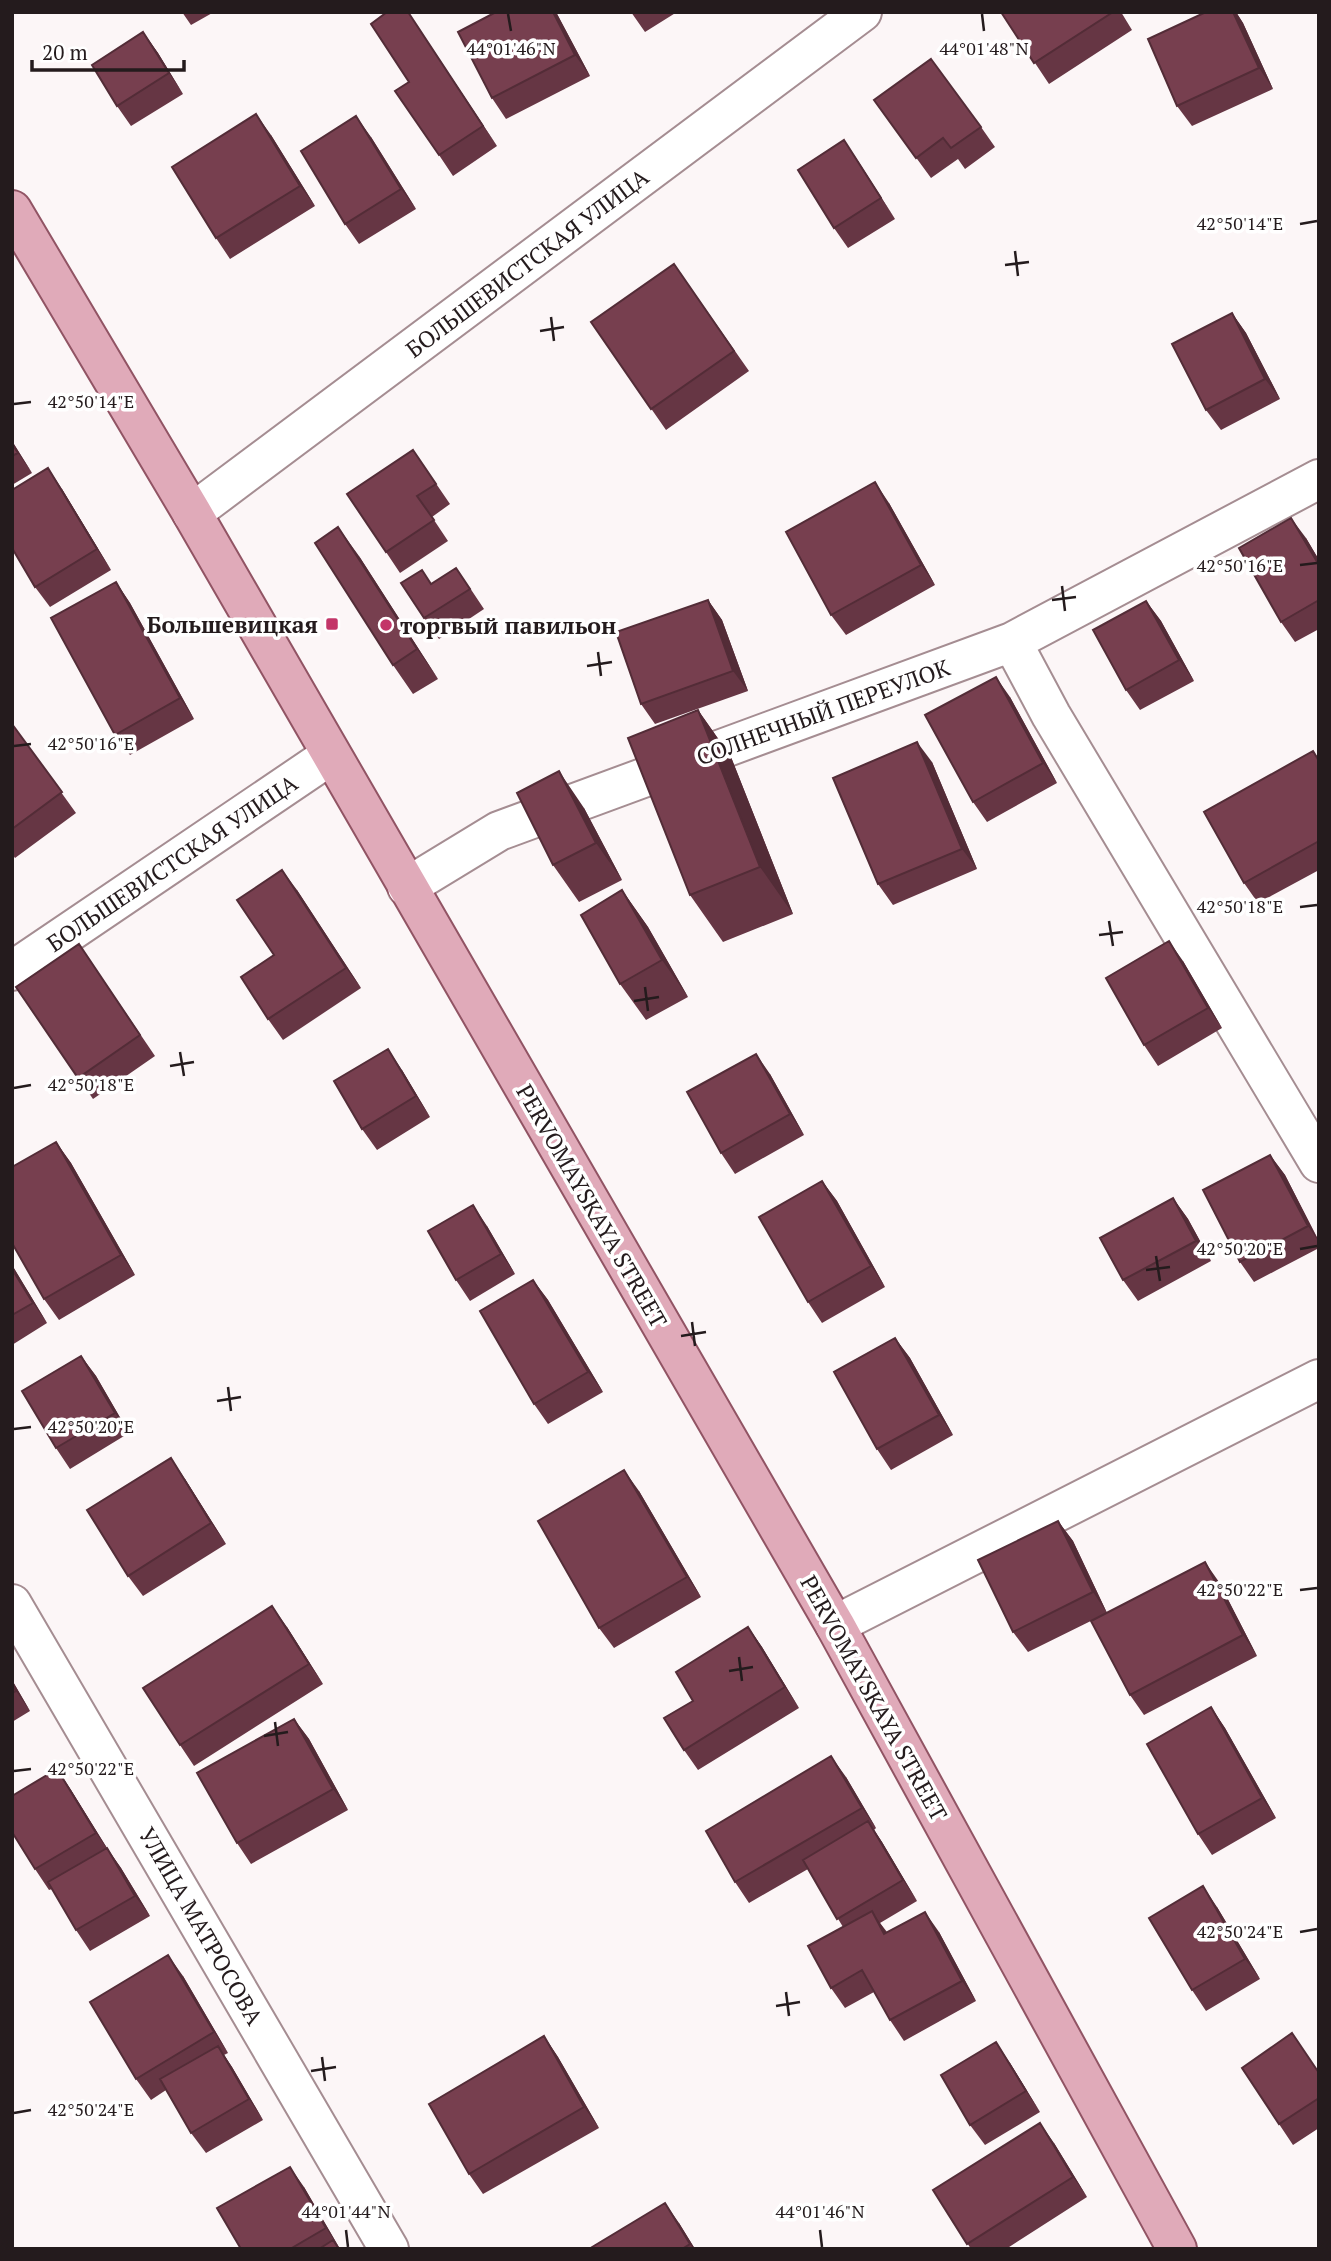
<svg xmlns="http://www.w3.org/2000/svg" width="1331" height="2261" viewBox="0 0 1331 2261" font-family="'PT Serif',serif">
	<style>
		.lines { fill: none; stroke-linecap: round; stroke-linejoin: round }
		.minor-casing { stroke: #a58d92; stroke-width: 42 }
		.major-casing { stroke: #915464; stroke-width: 42 }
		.minor { stroke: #fff; stroke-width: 38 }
		.major { stroke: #e0aab9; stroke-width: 38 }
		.wall { fill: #663644 }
		.shaded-wall { fill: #532c37 }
		.building { fill: #773f4f; stroke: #532c37; stroke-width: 2 }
		.ticks { fill: none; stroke: #241b1d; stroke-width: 2.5 }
		.poi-dot { fill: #c33669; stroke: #fff; stroke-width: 2.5 }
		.labels { text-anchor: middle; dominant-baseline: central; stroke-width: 7; stroke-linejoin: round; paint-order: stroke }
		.street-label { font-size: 23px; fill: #241b1d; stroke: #fff }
		.poi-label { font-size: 23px; font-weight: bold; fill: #241b1d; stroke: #fff; text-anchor: end }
		.ticks-label { font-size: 18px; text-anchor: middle; fill: #241b1d; stroke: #fff; stroke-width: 7; stroke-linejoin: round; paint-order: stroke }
	</style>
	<rect width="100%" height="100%" fill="#fcf6f7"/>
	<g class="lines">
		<defs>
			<path id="minor" d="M192,513L862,12
				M1012,642L1051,715L1319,1163
				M407,887L499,831L1012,642L1319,479
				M12,971L331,755
				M12,1604L389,2249
				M835,1625L1319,1379"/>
			<path id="major" d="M12,210L192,513L835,1625L1177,2249"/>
		</defs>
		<use href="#minor" class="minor-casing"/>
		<use href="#major" class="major-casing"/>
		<use href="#minor" class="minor"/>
		<use href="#major" class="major"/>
	</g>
	<path class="wall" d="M182,12H214L191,25Z
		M408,12L497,146L453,176L439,155L409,82Z
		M556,12L590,76L506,119L492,98Z
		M631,12H677L645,32Z
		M1001,12H1121L1132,30L1049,84Z
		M1206,12H1236L1243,23L1273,89L1192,126L1177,106Z
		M143,32L158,53L183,94L131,126L117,106Z
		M874,100L981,127L995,147L965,169L958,159L931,178Z
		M271,135L315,206L230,259L216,238Z
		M371,137L416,209L359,244L345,224Z
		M858,161L895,219L848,248L834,228Z
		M674,264L749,371L666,430L591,322Z
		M1232,313L1246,333L1280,399L1221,430L1206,410Z
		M12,441L32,473L12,485Z
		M413,450L450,504L432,517L448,541L400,573L386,552Z
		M62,489L111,570L50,607L35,587Z
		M889,503L935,585L846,635L831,615Z
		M1306,538L1319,560V629L1295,642L1281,622Z
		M359,556L438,679L413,694L393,665Z
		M116,582L130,603L194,719L130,755L115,735Z
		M432,584L470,588L484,609L439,639L424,618Z
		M708,600L722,620L748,691L655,724L641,704Z
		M1146,601L1161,621L1194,681L1140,710L1126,690Z
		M1010,697L1057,783L987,822L973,802Z
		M698,710L731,757L793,914L723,942L690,895Z
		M12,724L76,813L15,858L12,854Z
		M1313,751L1319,759V870L1258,903L1244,883Z
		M932,762L977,869L893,905L878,884Z
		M584,808L622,880L579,902L553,865Z
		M297,890L361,988L283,1040L268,1019L274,955Z
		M622,890L648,927L688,997L646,1020L620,984Z
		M79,944L155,1056L93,1099L16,987Z
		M1183,961L1222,1028L1158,1066L1144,1045Z
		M402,1070L430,1117L377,1150L362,1129Z
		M770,1074L804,1135L735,1174L721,1153Z
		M56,1142L71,1163L135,1275L59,1320L44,1299Z
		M1270,1155L1285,1175L1319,1241V1248L1254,1282L1240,1262Z
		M822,1181L837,1201L885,1287L822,1323L808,1302Z
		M1173,1198L1188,1219L1211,1261L1138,1301L1123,1280Z
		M487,1226L515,1274L470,1301L456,1280Z
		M12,1265L47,1323L12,1345Z
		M533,1280L548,1300L603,1392L548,1424L534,1404Z
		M895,1338L910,1358L953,1435L891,1470L877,1449Z
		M81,1356L96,1376L129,1433L70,1469L56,1448Z
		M185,1479L226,1544L143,1596L128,1576Z
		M639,1491L701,1597L614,1648L599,1628Z
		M1058,1521L1073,1541L1107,1613L1028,1652L1013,1632Z
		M1219,1582L1257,1656L1144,1715L1130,1695Z
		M287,1627L323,1684L194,1766L180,1745Z
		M748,1627L762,1647L799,1708L698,1770L684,1750L693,1701Z
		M12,1680L30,1711L12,1722Z
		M1211,1707L1225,1728L1276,1818L1212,1855L1198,1834Z
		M294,1719L309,1739L348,1810L251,1864L237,1843Z
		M57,1769L71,1790L107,1848L121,1868L150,1916L90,1951L76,1930L52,1889L49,1890L35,1869Z
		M846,1777L876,1828L874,1830L882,1842L917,1901L880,1923L887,1932H939L976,2001L904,2041L890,2020L874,1992L845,2008L831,1988L843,1927L808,1869L749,1903L735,1882Z
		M1217,1907L1260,1979L1206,2011L1192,1990Z
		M183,1976L228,2053L224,2055L232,2067L263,2120L206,2153L191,2133L166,2090L151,2100L136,2079Z
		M544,2036L558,2057L599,2128L483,2194L469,2174Z
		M1010,2063L1040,2112L985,2145L970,2125Z
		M1319,2072V2128L1293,2145L1279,2124Z
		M1054,2143L1087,2197L1006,2249H971L933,2190Z
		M304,2187L340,2249H241Z
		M679,2223L695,2249H589Z"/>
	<path class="shaded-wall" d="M408,12L497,146L483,126Z
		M553,12H556L590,76L575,55Z
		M1233,12H1236L1243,23L1273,89L1259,68Z
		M143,32L158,53L183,94L169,73Z
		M256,114L271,135L315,206L300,186Z
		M356,116L371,137L416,209L401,189Z
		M844,140L858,161L895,219L881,198Z
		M1232,313L1246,333L1280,399L1265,379Z
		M12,441L32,473L18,453L12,444Z
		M48,468L62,489L111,570L97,549Z
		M875,482L889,503L935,585L921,565Z
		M1291,518L1306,538L1319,560V565Z
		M338,527L359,556L438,679L417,649Z
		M116,582L130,603L194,719L180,698Z
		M708,600L722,620L748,691L733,671Z
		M1146,601L1161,621L1194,681L1179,660Z
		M996,677L1010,697L1057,783L1043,763Z
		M698,710L731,757L793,914L760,867Z
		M917,742L932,762L977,869L962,849Z
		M559,771L584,808L622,880L596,843Z
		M282,870L297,890L361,988L346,968Z
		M622,890L648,927L688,997L662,960Z
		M1169,941L1183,961L1222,1028L1208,1008Z
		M388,1049L402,1070L430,1117L416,1096Z
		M756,1054L770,1074L804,1135L790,1114Z
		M56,1142L71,1163L135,1275L121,1255Z
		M1270,1155L1285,1175L1319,1242L1308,1226Z
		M822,1181L837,1201L885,1287L871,1266Z
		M1173,1198L1188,1219L1211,1261L1196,1241Z
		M473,1205L487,1226L515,1274L501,1254Z
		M12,1265L47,1323L33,1303L12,1269Z
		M533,1280L548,1300L603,1392L588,1372Z
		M895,1338L910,1358L953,1435L939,1415Z
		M81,1356L96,1376L129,1433L115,1413Z
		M171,1458L185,1479L226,1544L211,1523Z
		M624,1470L639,1491L701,1597L687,1577Z
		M1058,1521L1073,1541L1107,1613L1093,1592Z
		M1205,1562L1219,1582L1257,1656L1243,1635Z
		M272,1606L287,1627L323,1684L309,1664Z
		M748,1627L762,1647L799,1708L785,1687Z
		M12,1680L30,1711L16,1691L12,1684Z
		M1211,1707L1225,1728L1276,1818L1262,1798Z
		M294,1719L309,1739L348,1810L333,1789Z
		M831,1756L846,1777L876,1828L862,1808Z
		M57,1769L71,1790L110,1853L96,1833Z
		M868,1821L882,1842L917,1901L903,1880Z
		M107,1848L121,1868L150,1916L135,1896Z
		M1203,1886L1217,1907L1260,1979L1245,1959Z
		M872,1911L886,1932L898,1955L884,1934Z
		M925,1912L939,1932L976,2001L962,1981Z
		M168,1955L183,1976L228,2053L214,2032Z
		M544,2036L558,2057L599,2128L584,2107Z
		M996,2042L1010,2063L1040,2112L1026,2091Z
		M218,2046L232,2067L263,2120L249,2099Z
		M1040,2123L1054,2143L1087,2197L1073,2177Z
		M290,2167L304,2187L340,2249L326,2228Z
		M665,2203L679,2223L695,2249H694L690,2244Z"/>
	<path class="building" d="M387,12H408L483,126L439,155L395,91L409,82L371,24Z
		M496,12H553L575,55L492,98L458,32Z
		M1001,12H1113L1034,63Z
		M1206,12H1233L1259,68L1177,106L1148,39Z
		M143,32L169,73L117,106L92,65Z
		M931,59L981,127L951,148L943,138L916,158L874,100Z
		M256,114L300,186L216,238L172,167Z
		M356,116L401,189L345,224L301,151Z
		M844,140L881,198L834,228L798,170Z
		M674,264L734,351L651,409L591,322Z
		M1232,313L1265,379L1206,410L1172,344Z
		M12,444L18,453L12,456Z
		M413,450L436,484L417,496L434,520L386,552L347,494Z
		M48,468L97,549L35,587L12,548V490Z
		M875,482L921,565L831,615L786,532Z
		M1291,518L1319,565V600L1281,622L1239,548Z
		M338,527L417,649L393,665L315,543Z
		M456,568L470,589L424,618L401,583L422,570L431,584Z
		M116,582L180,698L115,735L51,618Z
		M708,600L733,671L641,704L616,632Z
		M1146,601L1179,660L1126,690L1093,630Z
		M996,677L1043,763L973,802L925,715Z
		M698,710L760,867L690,895L628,738Z
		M12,724L62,792L12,829Z
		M917,742L962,849L878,884L833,778Z
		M1313,751L1319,761V841L1244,883L1204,812Z
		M559,771L596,843L553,865L517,793Z
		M282,870L346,968L268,1019L241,977L274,955L237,900Z
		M622,890L662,960L620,984L581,915Z
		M1169,941L1208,1008L1144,1045L1106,978Z
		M79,944L140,1035L78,1078L16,987Z
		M388,1049L416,1096L362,1129L334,1081Z
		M756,1054L790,1114L721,1153L687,1092Z
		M56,1142L121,1255L44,1299L12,1243V1167Z
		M1270,1155L1308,1226L1240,1262L1203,1190Z
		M822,1181L871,1266L808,1302L759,1217Z
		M1173,1198L1196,1241L1123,1280L1100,1238Z
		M473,1205L501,1254L456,1280L428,1231Z
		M12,1269L33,1303L12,1315Z
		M533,1280L588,1372L534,1404L480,1311Z
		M895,1338L939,1415L877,1449L834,1372Z
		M81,1356L115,1413L56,1448L22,1391Z
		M171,1458L211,1523L128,1576L87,1510Z
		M624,1470L687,1577L599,1628L538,1521Z
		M1058,1521L1093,1592L1013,1632L978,1560Z
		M1205,1562L1243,1635L1130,1695L1091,1621Z
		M272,1606L309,1664L180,1745L143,1688Z
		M748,1627L785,1687L684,1750L664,1718L693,1701L676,1672Z
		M12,1684L16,1691L12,1693Z
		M1211,1707L1262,1798L1198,1834L1147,1744Z
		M294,1719L333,1789L237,1843L197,1773Z
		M831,1756L862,1808L735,1882L706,1831Z
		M57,1769L96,1833L35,1869L12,1832V1796Z
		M868,1821L903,1880L837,1919L803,1860Z
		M107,1848L135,1896L76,1930L48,1882Z
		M1203,1886L1245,1959L1192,1990L1149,1918Z
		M872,1911L884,1934L925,1912L962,1981L890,2020L862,1970L831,1988L808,1946Z
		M168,1955L214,2032L136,2079L90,2002Z
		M1292,2033L1319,2073V2098L1279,2124L1242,2068Z
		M544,2036L584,2107L469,2174L429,2104Z
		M996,2042L1026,2091L970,2125L941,2075Z
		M218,2046L249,2099L191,2133L160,2079Z
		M1040,2123L1073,2177L967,2244L933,2190Z
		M290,2167L326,2228L290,2249H241L217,2208Z
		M665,2203L690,2244L682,2249H589Z
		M333,2240L339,2249H319Z"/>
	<path class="ticks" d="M508,14L511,31M982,14L984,31M1300,224L1317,221M1015,251L1018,276M1005,265L1029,262M551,317L554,341M540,331L564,327M14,404L31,402M1300,565L1317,563M1062,586L1065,611M1052,600L1076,597M598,652L601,676M587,666L612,662M14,746L31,744M1300,907L1317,905M1109,921L1113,946M1099,935L1123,932M645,987L648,1011M634,1001L659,997M180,1052L184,1076M170,1066L194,1062M14,1088L31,1085M1300,1249L1317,1246M1156,1256L1160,1281M1146,1270L1170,1267M692,1322L695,1346M681,1336L706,1332M228,1387L231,1411M217,1401L241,1397M14,1429L31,1427M1300,1590L1317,1588M739,1657L742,1681M729,1671L753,1667M275,1722L278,1746M264,1736L288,1732M14,1771L31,1769M1300,1932L1317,1929M786,1992L789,2016M776,2006L800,2002M322,2057L325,2081M311,2071L336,2067M14,2113L31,2110M346,2230L348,2247M820,2230L822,2247"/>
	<g class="poi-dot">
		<rect x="325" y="617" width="14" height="14" rx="3.5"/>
		<circle cx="386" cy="625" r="7"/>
	</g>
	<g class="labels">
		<g class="street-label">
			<text transform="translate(527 263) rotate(-37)">БОЛЬШЕВИСТСКАЯ УЛИЦА</text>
			<text transform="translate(823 712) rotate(-20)">СОЛНЕЧНЫЙ ПЕРЕУЛОК</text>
			<text transform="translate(172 863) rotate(-34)">БОЛЬШЕВИСТСКАЯ УЛИЦА</text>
			<text transform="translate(592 1206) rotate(60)">PERVOMAYSKAYA STREET</text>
			<text transform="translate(874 1698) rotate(61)">PERVOMAYSKAYA STREET</text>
			<text transform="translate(201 1926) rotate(60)">УЛИЦА МАТРОСОВА</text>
		</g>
		<g class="poi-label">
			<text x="318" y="624">Большевицкая</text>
			<text x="400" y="625" text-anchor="start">торгвый павильон</text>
		</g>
	</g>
	<g class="ticks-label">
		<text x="511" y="55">44°01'46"N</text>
		<text x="984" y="55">44°01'48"N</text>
		<text x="1240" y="230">42°50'14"E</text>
		<text x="91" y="408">42°50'14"E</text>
		<text x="1240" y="572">42°50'16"E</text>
		<text x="91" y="750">42°50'16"E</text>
		<text x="1240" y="913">42°50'18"E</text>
		<text x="91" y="1091">42°50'18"E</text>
		<text x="1240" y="1255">42°50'20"E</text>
		<text x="91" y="1433">42°50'20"E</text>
		<text x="1240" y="1596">42°50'22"E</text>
		<text x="91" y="1775">42°50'22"E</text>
		<text x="1240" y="1938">42°50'24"E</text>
		<text x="91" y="2116">42°50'24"E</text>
		<text x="346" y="2218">44°01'44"N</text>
		<text x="820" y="2218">44°01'46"N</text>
	</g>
	<rect width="1331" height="2261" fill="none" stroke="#241b1d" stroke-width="28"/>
	<path d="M32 60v10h152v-10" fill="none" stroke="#241b1d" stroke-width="3.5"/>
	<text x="42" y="60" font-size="21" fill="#241b1d" stroke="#ffffff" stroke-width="5" paint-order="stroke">20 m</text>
</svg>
